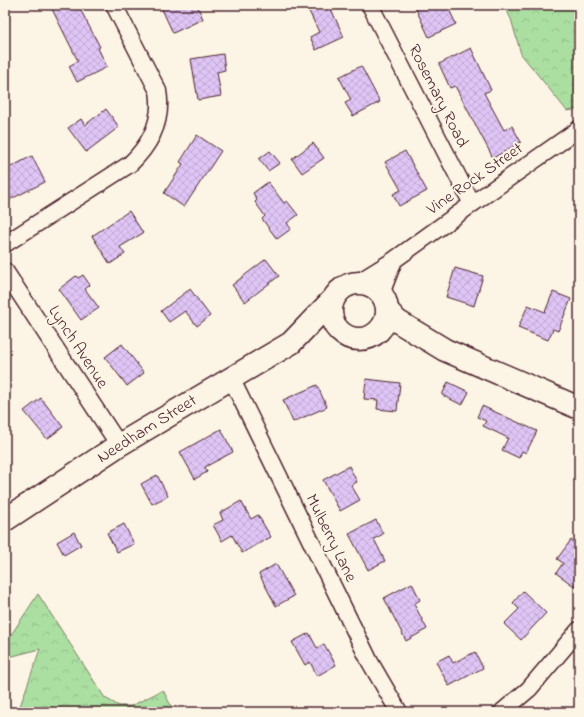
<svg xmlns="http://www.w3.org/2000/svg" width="584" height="717" viewBox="0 0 584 717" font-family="'Indie Flower',sans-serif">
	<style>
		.forest { fill: url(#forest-crowns); stroke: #7a7f66 }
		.building { fill: url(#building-cross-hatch); stroke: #4a1f2b }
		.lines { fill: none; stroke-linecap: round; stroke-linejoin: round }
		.street-casing { stroke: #4a1f2b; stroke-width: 19 }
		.secondary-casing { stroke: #4a1f2b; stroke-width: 25 }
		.street { stroke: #fcf5e5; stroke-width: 16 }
		.secondary { stroke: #fcf5e5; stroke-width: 22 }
		.labels { text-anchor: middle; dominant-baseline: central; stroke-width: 4; stroke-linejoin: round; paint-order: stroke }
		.street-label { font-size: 17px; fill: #4a1f2b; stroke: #fcf5e5 }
	</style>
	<defs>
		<pattern id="forest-crowns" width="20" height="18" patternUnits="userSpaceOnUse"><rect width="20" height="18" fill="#abdfa1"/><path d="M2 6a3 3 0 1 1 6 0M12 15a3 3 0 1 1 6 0" fill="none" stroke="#95bf8b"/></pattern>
		<pattern id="building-cross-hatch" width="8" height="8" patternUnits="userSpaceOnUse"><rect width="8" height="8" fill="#dec5f5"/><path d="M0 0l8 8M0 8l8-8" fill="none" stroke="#c0a9d2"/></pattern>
	</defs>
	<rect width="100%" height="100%" fill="#fcf5e5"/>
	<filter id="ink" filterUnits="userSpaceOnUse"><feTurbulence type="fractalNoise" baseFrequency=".025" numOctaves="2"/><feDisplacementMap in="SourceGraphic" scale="8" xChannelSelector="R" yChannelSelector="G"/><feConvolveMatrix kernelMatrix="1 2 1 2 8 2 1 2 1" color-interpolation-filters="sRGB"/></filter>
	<g filter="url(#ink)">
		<path class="forest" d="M504,5H579V109L567,111L521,54L511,19Z
			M38,594L105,698L119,706H131L163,690L174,712H18L40,649L5,658V644Z"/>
		<path class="building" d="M50,5H78L100,47L98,48L107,67L77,82L69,66L78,61Z
			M160,5H197L203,19L173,33Z
			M306,5H329L344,37L316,50L310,37L319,32Z
			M414,5H447L456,24L429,37Z
			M471,48L491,90L484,93L504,130L512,126L521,142L493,158L455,86L450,88L439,64Z
			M223,54L225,70L217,72L221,96L198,100L191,59Z
			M361,66L380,102L353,116L345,103L351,100L339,77Z
			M106,109L119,127L86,152L68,128L81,119L85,125Z
			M197,135L221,151L184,207L164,193L183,164L180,162Z
			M313,143L324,158L302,173L292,159Z
			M270,151L280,163L268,171L259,159Z
			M405,151L427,191L399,206L393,194L401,190L385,162Z
			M32,156L45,182L5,202V170Z
			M268,182L284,203L287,201L298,215L287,223L291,229L277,239L262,219L265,216L255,202L257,200L253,193Z
			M129,211L143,233L120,247L125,254L110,264L92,236Z
			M266,259L279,276L245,302L232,285Z
			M455,268L483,276L474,306L446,297Z
			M83,275L90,285L85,289L99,308L81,320L59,289L76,276L78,278Z
			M190,289L210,316L197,326L185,311L169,322L161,311Z
			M553,292L571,299L558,331L553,329L548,340L518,328L528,305L545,312Z
			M122,344L144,373L127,386L105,357Z
			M366,379L400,383L397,411L377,409L378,400L364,399Z
			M448,382L469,392L462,405L442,395Z
			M317,385L327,407L293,422L283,400Z
			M41,398L63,427L47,439L24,411Z
			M482,406L537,431L526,453L522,451L519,458L502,450L508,438L483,426L486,421L477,417Z
			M221,429L233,452L205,467L207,472L195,479L180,452Z
			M349,466L357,482L351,485L360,500L340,511L323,480Z
			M157,475L168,496L152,504L141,484Z
			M241,501L251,519L258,515L271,537L242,553L232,535L222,541L213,525L223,520L220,513Z
			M376,520L383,534L374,539L385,561L368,570L349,534Z
			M124,524L134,544L117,552L107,533Z
			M74,532L81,545L64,555L57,542Z
			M571,540L579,546V579L574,586L556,573L563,563L557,559Z
			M276,564L294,596L276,606L259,574Z
			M412,583L420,600L414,604L427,629L406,641L384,598Z
			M523,591L546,613L521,640L504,624L519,609L513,603Z
			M309,633L317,648L324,644L336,665L317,676L310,662L305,665L292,642Z
			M475,652L483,668L449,686L436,662L449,655L453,663Z"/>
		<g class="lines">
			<defs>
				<path id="street" d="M370,5L472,204
					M5,244L130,164C151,144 163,120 158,91L114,5
					M5,271L119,445
					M357,283L394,260L472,204L579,129
					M381,294L394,260
					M231,378L370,662L399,712
					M502,712L529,689L579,630"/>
				<path id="secondary" d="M331 311a28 28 0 1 1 56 0a28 28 0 1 1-56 0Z
					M387,310L397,321L445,350L579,408
					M5,520L119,445L291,343L334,298"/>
			</defs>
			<use href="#street" class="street-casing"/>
			<use href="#secondary" class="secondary-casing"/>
			<use href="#street" class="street"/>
			<use href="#secondary" class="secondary"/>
		</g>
	</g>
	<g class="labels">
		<g class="street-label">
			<text transform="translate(438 96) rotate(63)">Rosemary Road</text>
			<text transform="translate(475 179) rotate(-35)">Vine Rock Street</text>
			<text transform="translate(78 347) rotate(57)">Lynch Avenue</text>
			<text transform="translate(147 429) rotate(-32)">Needham Street</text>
			<text transform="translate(331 538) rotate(64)">Mulberry Lane</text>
		</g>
	</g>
	<rect width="584" height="717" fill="none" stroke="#fcf5e5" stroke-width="20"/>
	<rect x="10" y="10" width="564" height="697" fill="none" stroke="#4a1f2b" stroke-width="1.5" filter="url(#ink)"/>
</svg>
